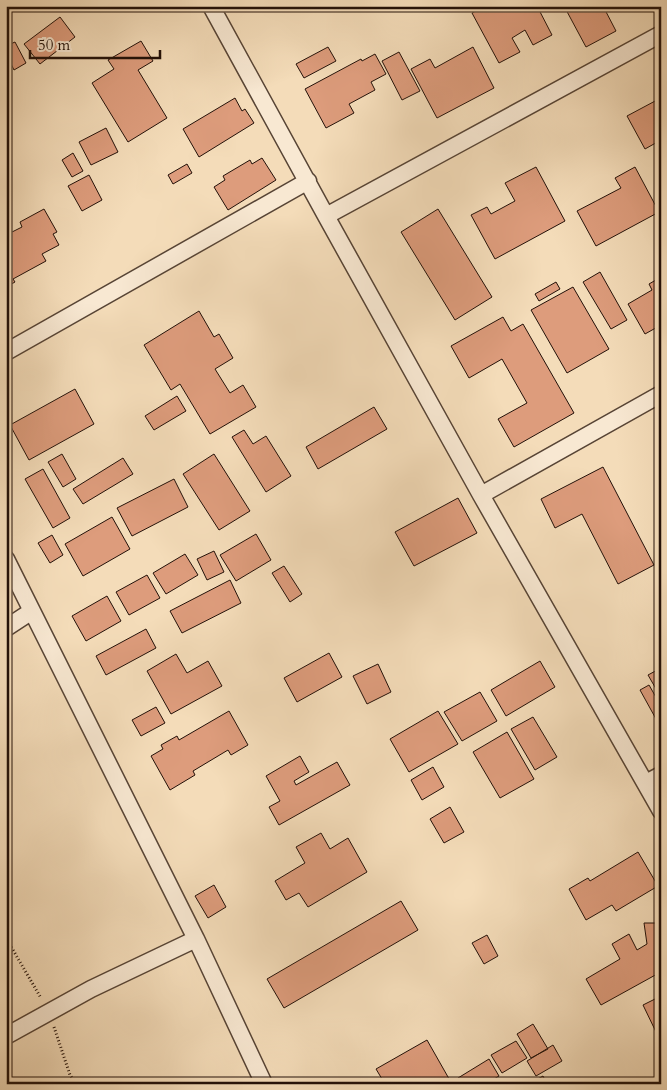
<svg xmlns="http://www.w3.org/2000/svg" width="667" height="1090" viewBox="0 0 667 1090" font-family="Cardo,serif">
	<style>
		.building { fill: #dd9c7c; stroke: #231109 }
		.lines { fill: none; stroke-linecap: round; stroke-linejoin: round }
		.minor-casing { stroke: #574435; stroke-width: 19 }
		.path { stroke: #231109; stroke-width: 3; stroke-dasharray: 1 2.5; stroke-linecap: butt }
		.minor { stroke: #f8e8d2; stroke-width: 16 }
	</style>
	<rect width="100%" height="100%" fill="#f4dcb9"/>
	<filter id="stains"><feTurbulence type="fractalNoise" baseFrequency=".004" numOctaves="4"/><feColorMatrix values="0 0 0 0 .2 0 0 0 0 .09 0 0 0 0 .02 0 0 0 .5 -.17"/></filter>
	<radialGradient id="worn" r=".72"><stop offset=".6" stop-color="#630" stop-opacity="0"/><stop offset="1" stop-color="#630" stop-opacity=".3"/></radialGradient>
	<path class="building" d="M485,6H537L552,35L533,45L525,30L512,38L520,52L499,63L472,13Z
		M564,6H603L616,31L586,47Z
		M60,17L75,37L40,64L24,44Z
		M141,41L153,61L138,70L167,118L128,142L92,83L114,69L108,60Z
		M15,42L26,63L14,70L6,54V46Z
		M328,47L336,61L304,78L296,64Z
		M473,47L494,88L437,118L411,69L430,59L435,68Z
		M399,52L420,91L402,100L382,61Z
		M375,54L386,74L371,82L375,90L349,104L354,113L326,128L305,89L361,59L362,61Z
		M235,98L242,111L245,109L254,123L199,157L183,129Z
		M657,100L661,107V140L645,149L627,116Z
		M106,128L118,152L91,165L79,142Z
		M73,153L83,171L72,177L62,160Z
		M262,158L276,180L228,210L214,187L225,180L223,176L250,160L252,164Z
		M187,164L192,173L173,184L168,175Z
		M536,167L565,221L495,259L471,215L487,207L491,214L515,201L505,183Z
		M635,167L659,212L596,246L577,211L621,188L615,178Z
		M89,175L102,200L82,211L68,186Z
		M44,209L57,232L53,234L59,245L42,254L46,261L13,279L15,282L6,287V235L22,227L20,222Z
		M438,209L492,297L455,320L401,232Z
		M600,272L627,320L611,329L583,282Z
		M661,277V325L645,334L628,304L652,290L649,284Z
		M556,282L560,289L539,301L535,294Z
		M573,287L609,349L567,373L531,310Z
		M199,311L214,337L219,334L233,358L215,369L230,393L243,385L256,407L210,434L180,384L171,390L144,345Z
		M503,317L511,331L523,324L574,413L514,447L498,419L527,403L502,359L469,378L451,346Z
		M75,389L94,424L29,460L10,425Z
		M177,396L186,411L154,430L145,416Z
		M374,407L387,429L318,469L306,447Z
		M244,430L253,444L266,436L291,476L266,492L232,437Z
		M62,454L76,479L63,487L48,462Z
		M214,454L250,511L219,530L183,474Z
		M123,458L133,474L83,504L73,489Z
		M603,467L654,565L618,584L582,514L555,528L541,499Z
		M43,469L70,518L53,528L25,479Z
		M174,479L188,507L132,536L117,508Z
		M458,498L477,533L414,566L395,532Z
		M112,517L130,549L83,576L65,544Z
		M256,534L271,560L236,581L220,555Z
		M52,535L63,555L50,563L38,543Z
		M214,551L224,572L207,580L197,559Z
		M185,554L198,575L166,594L153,573Z
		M284,566L302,594L290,602L272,573Z
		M147,575L160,598L129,615L116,592Z
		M230,580L241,603L182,633L170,611Z
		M107,596L121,621L86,641L72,616Z
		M146,629L156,648L106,675L96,656Z
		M329,653L342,677L297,702L284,678Z
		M176,654L187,673L208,661L222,686L171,714L147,671Z
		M540,661L555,687L506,716L491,690Z
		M378,664L391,692L367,704L353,676Z
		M661,668V693L659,694L648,675Z
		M649,685L657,699L661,697V728L640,690Z
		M480,692L497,721L462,741L444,712Z
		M156,707L165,723L141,736L132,720Z
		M229,711L248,745L231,755L228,750L193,771L195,775L170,790L151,756L163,749L161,745L177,736L179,740Z
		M438,711L458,744L409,772L390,739Z
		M533,717L557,757L535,770L511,729Z
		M507,732L534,779L500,798L473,752Z
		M300,756L309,772L294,781L296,785L337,762L350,785L279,825L269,807L280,801L266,776Z
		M433,767L444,787L422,800L411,780Z
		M450,807L464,832L444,843L430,819Z
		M321,833L330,849L348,838L367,872L308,907L299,893L286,900L275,881L305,863L296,847Z
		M638,852L658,886L616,911L612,905L586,920L569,889L588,878L590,881Z
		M214,885L226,907L208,918L195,896Z
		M401,901L418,930L284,1008L267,979Z
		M644,923H661V967L659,973L601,1005L586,979L620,959L612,944L629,934L637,950L647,944Z
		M487,935L498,956L484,964L472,943Z
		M661,996V1032L657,1034L643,1005Z
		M533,1024L548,1049L531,1058L517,1034Z
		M427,1040L452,1084H385L376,1069Z
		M516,1041L527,1058L502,1073L491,1055Z
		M553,1045L562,1061L536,1076L527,1061Z
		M489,1059L499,1076L486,1084H462L458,1078Z
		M543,1076L547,1084H529Z"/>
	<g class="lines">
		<defs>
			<path id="minor" d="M211,6L326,216L481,495L661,811
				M326,216L661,34
				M6,352L308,181
				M481,495L661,394
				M6,559L196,939L264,1084
				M6,628L32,611
				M646,783L661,775
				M6,1036L91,989L196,939"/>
		</defs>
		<use href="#minor" class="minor-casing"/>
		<path class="path" d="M6,938L41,998
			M54,1027L70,1075L76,1084"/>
		<use href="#minor" class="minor"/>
	</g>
	<rect width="667" height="1090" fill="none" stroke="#f4dcb9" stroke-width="25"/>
	<rect x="8" y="8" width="652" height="1075" fill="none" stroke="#231109" stroke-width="2.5"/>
	<rect x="12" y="12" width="642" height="1065" fill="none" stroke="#231109"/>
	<path d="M30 50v8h130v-8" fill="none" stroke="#231109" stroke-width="2.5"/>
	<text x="38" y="50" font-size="15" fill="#231109" stroke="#f8e8d2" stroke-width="4" paint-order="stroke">50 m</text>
	<rect width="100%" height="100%" filter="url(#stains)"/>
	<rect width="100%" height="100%" fill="url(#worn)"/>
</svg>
